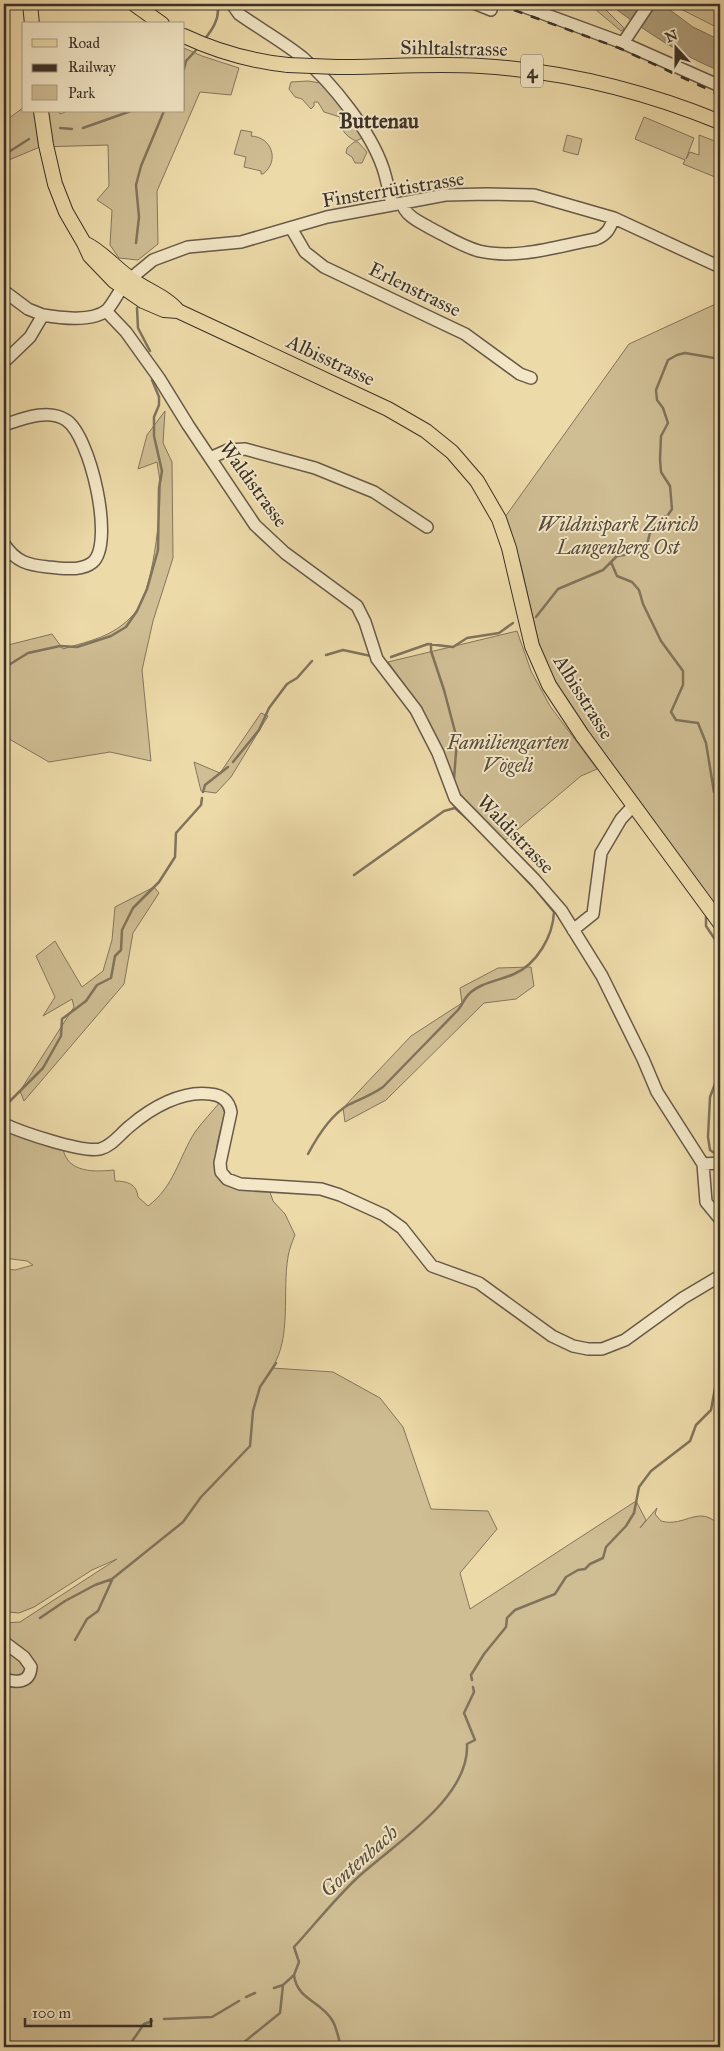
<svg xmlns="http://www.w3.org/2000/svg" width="724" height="2051" viewBox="0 0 724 2051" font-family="'IM FELL Great Primer',serif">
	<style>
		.green { fill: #cfbd93; stroke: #84765d }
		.water { fill: #b0a07d; stroke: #81735b }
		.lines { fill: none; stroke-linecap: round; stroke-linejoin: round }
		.stream { stroke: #81735b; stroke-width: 2.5 }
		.minor-casing { stroke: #675a48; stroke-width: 14 }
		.major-casing { stroke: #3a3027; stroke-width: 16 }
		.minor { stroke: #f3e7c7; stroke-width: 11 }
		.major { stroke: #eddaa9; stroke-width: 14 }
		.rail { stroke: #3a3027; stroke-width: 2.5; stroke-dasharray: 9 9; stroke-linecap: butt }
		.major-bridge-casing { stroke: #3a3027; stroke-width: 16; stroke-linecap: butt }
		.major-bridge { stroke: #eddaa9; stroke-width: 14 }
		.labels { text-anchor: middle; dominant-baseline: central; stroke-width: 4; stroke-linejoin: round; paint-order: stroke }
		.shield { fill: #f3e7c7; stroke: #726757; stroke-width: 1 }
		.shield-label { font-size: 19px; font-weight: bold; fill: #3a3027 }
		.street-label { font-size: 20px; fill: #3a3027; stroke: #f3e7c7 }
		.park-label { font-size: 20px; font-style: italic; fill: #584c3d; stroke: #f3e7c7 }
		.neighbourhood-label { font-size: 21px; font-weight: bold; fill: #3a3027; stroke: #f3e7c7 }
		.water-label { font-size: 21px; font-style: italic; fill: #584c3c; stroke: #f3e7c7 }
	</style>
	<rect width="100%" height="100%" fill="#eddaa9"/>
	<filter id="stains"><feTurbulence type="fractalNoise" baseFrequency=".004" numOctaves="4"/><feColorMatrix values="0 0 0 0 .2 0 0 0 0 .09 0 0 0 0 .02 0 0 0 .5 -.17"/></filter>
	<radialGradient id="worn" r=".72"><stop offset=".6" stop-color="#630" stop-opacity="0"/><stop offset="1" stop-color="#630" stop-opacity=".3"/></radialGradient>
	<path class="green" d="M589,4H600L623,27L624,29L621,31Z
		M671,4H720V29Z
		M184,48L202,56L239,68L231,95L200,92L157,191L158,244L138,260L119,258L110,245L112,210L97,200L109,186L108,145L40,147L4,162V122L24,107V111H58L60,114L68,111H184Z
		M308,81L321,83L359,126L362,138L356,141C345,136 340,129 340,117L324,112L318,102H314V106L311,109L302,99L295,97L289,89L291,82Z
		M644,117L694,138L686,159L690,152L699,155V135L720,143V179L683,164L685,160L635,139Z
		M241,130L252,132L251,136C272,137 280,161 263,174H261V171L244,167L246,157L234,154Z
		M567,135L582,139L578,155L563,151Z
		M354,142H358L367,152L362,163H355L352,157L346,153L347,148Z
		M720,302V911L589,732L555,681L539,644L521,565L505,517L629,344Z
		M165,411L163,443L172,462L173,558L153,621L142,670L151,761L110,752L49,762L4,736V646L52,634L63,649C92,640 113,637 134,614C153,594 161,513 160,485C160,478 158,470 157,462L138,469L147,435Z
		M517,631L531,671L550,706L597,769L581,776L504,841L457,794L421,707L388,662Z
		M261,713L268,716L231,777L216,793L201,791L194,762L220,773Z
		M154,887L159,893L133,933L124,984L24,1101L20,1091L74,1007L72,999L43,1016L55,997L36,956L55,941L82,987L103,971L112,940L115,907Z
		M531,967L534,986L516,999L484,1003L386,1100L345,1122L343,1108L411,1036L462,1003L460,988L498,968Z
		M220,1102L226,1109C221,1130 203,1176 230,1186C241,1191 257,1188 269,1189L273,1201L285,1214L295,1235C292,1242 289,1250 288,1257C282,1291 292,1338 272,1368L333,1372L380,1398L403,1427L431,1509L488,1511L497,1529L460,1573L470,1609L636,1501L646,1520L640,1528L657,1508L655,1514L661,1521C685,1528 699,1503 720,1526V2047H4V1623L20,1622L117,1559L92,1570L34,1607L19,1613L8,1612L4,1607V1269L15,1270L33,1265L27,1261L4,1258V1130L63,1149C68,1173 94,1172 114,1170L115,1181C127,1181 137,1184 138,1197L148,1206C174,1187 179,1157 195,1132C203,1121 212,1112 220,1102Z"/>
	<path class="water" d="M609,4H662L693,27L720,40V71C680,55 644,30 609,4Z"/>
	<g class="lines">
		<path class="stream" d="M204,40C212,30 219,20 218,7
			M184,69L186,61L198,48
			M60,128L72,129
			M83,128L131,111
			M4,155L29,139
			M136,243L139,217L136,185L141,166L164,111
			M137,308L138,328L150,351
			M611,562L617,576L632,582L639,590L643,604L661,641L683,671V685L671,712L676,720L698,723L706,743L714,792L720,797
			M536,617L558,589L603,570L617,556L645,552L651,529L662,518L668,515L672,509L670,486L661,472L660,459L661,436L668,423L663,408L657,400L656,390L668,360L677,355L685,353L720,359
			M431,644V651L444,690L457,739L454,779
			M326,655L343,650L371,656
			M391,657L428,644L453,647L467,638L499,633L513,623
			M4,668L28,653L60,646L77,647L111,636L126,627L137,611L147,589L158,550L159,488L162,471L154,436V417L159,405V397L152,380
			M233,762L259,730L269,708L287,684L297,678L312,661
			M203,792L205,785L228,767
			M354,875L444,811L455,808L470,821
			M720,896V894
			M706,916V926L720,947
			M5,1106L43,1068L61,1036L62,1019L86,1001L97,985L111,978L115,956L121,950L122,930L133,908L159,882L175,857L176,833L201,805L202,798
			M308,1154C317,1137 331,1115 348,1105C360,1099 372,1095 383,1087C408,1061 433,1036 458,1010C462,1005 464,999 469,994C479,983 501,980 514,974C537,964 553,936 554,912L536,890L484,835
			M720,1157L710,1150L708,1137L710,1097L720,1071
			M40,1618L65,1601L95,1585L112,1579L183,1522L201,1497L250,1446L253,1411L260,1387L276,1363
			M75,1640L87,1619L98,1611L112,1580
			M472,1680L471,1675L484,1654L506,1627L507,1618L515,1610L555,1594L566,1577L578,1570L585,1569L590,1564L603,1558L606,1547L626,1526L634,1513L639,1487L651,1471L690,1441L696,1425L711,1410L715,1388L720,1376
			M294,1975C297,2000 321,2001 332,2020C336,2026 338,2036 340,2043L354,2047
			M274,1988L283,1985
			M246,1997L255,1993
			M164,2019L212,2017L239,2001
			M128,2047L144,2024L152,2021
			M238,2047L280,2013L283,1985L294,1975L299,1962L294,1947C315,1924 334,1900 356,1879C392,1845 470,1799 467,1744L475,1740L464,1713L474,1692L473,1687"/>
		<defs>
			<path id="minor" d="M232,4L239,14C260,29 282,41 302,57C332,83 370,130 383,168C387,180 389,192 392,205
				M476,4L491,10
				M517,4L623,43L720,86
				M623,43L649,4
				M402,203C405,216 420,222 430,228C446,236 461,246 479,251C518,260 558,246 596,239C607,235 610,228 614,218
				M291,228L305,252L324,267L465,334L520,374L531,378
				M130,279L153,260L188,247L241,242L327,217L392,205L445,195L487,194L534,195L614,218L720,267
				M4,291L28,309L43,315
				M106,311L126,332L159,378L188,425L255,525L285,553L357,606L365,622L377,659L416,710L438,753L455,798L535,880L561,910L602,976L643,1059L657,1092L703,1164L706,1202L720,1219
				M4,362L30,337L43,315C60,318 93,322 107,310C113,304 117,294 123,287
				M4,425C22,419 48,408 66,420C90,435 115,542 93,562C81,572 63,568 48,567C28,565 16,562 4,544
				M210,458L228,450L245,449L315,468L374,492L427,527
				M573,930L593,914L601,853L621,819L634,805
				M4,1124C21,1132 82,1153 100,1149C112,1146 120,1134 130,1126C151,1108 182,1090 210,1094C222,1095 229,1101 231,1112L220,1163L221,1172L227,1179L240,1184L321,1189L340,1195L384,1215L402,1228L432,1266L479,1283L552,1336L573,1346L588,1349H602L625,1340L683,1298L720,1276
				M703,1164L720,1163
				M4,1642L24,1657L31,1667C30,1683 17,1683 4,1679"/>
			<path id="major" d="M30,4L32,24
				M134,4L162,24
				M184,36C218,52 251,61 288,65
				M337,67C385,67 434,63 481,66C564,71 644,91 720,122
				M41,111L46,145L55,184L66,212L84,243L90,256L114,281L143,301L164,310L178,311
				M84,243C102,251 114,267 130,278C145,290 166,296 178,311L388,409L426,431L452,452L477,481L499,519L509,548L532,646L549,685L582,735L720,923"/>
		</defs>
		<use href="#minor" class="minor-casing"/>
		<use href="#major" class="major-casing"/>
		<use href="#minor" class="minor"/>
		<use href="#major" class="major"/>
		<path class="rail" d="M497,4L619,48L720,95"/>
		<defs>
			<path id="major-bridge" d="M288,65L337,67"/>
		</defs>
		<use href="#major-bridge" class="major-bridge-casing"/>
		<use href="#major-bridge" class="major-bridge"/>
	</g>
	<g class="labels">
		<rect class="shield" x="521" y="54.5" width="22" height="33" rx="4"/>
		<g class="shield-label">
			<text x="532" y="71">4</text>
		</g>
		<g class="street-label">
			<text transform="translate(454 48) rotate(1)">Sihltalstrasse</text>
			<text transform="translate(393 189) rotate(-9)">Finsterrütistrasse</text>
			<text transform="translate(415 289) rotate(26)">Erlenstrasse</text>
			<text transform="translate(331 360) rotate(25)">Albisstrasse</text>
			<text transform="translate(254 484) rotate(54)">Waldistrasse</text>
			<text transform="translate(584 697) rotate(58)">Albisstrasse</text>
			<text transform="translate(516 834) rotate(46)">Waldistrasse</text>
		</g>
		<g class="park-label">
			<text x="618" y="524">Wildnispark Zürich<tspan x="618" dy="23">Langenberg Ost</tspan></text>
			<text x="508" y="742">Familiengarten<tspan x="508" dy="23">Vögeli</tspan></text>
		</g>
		<g class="neighbourhood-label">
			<text x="379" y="121">Buttenau</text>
		</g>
		<g class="water-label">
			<text transform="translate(359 1861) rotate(-42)">Gontenbach</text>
		</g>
	</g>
	<rect width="724" height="2051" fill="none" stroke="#eddaa9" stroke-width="20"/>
	<rect x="5" y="5" width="714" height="2041" fill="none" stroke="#3a3027" stroke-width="2.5"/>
	<rect x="10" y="10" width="704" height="2031" fill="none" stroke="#3a3027"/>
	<rect x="22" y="22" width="162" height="90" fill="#f3e7c7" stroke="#a99e87"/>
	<rect x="32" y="39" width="25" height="8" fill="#eddaa9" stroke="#a99e87"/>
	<text x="68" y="48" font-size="15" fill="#3a3027">Road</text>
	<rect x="32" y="64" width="25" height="8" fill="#3a3027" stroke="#a99e87"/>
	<text x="68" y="72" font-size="15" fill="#3a3027">Railway</text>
	<rect x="32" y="85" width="25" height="15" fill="#cfbd93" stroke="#a99e87"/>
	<text x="68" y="98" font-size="15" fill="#3a3027">Park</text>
	<g transform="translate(676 48) rotate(339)" stroke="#f3e7c7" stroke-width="4" paint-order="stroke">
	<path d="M0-4L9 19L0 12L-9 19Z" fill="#3a3027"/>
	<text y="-8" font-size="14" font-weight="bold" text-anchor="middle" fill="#3a3027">N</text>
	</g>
	<path d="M25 2018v8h126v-8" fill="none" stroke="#3a3027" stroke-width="2.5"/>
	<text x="32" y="2018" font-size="15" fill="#3a3027" stroke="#f3e7c7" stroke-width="4" paint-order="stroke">100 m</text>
	<rect width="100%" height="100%" filter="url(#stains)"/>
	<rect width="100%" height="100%" fill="url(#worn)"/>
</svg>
